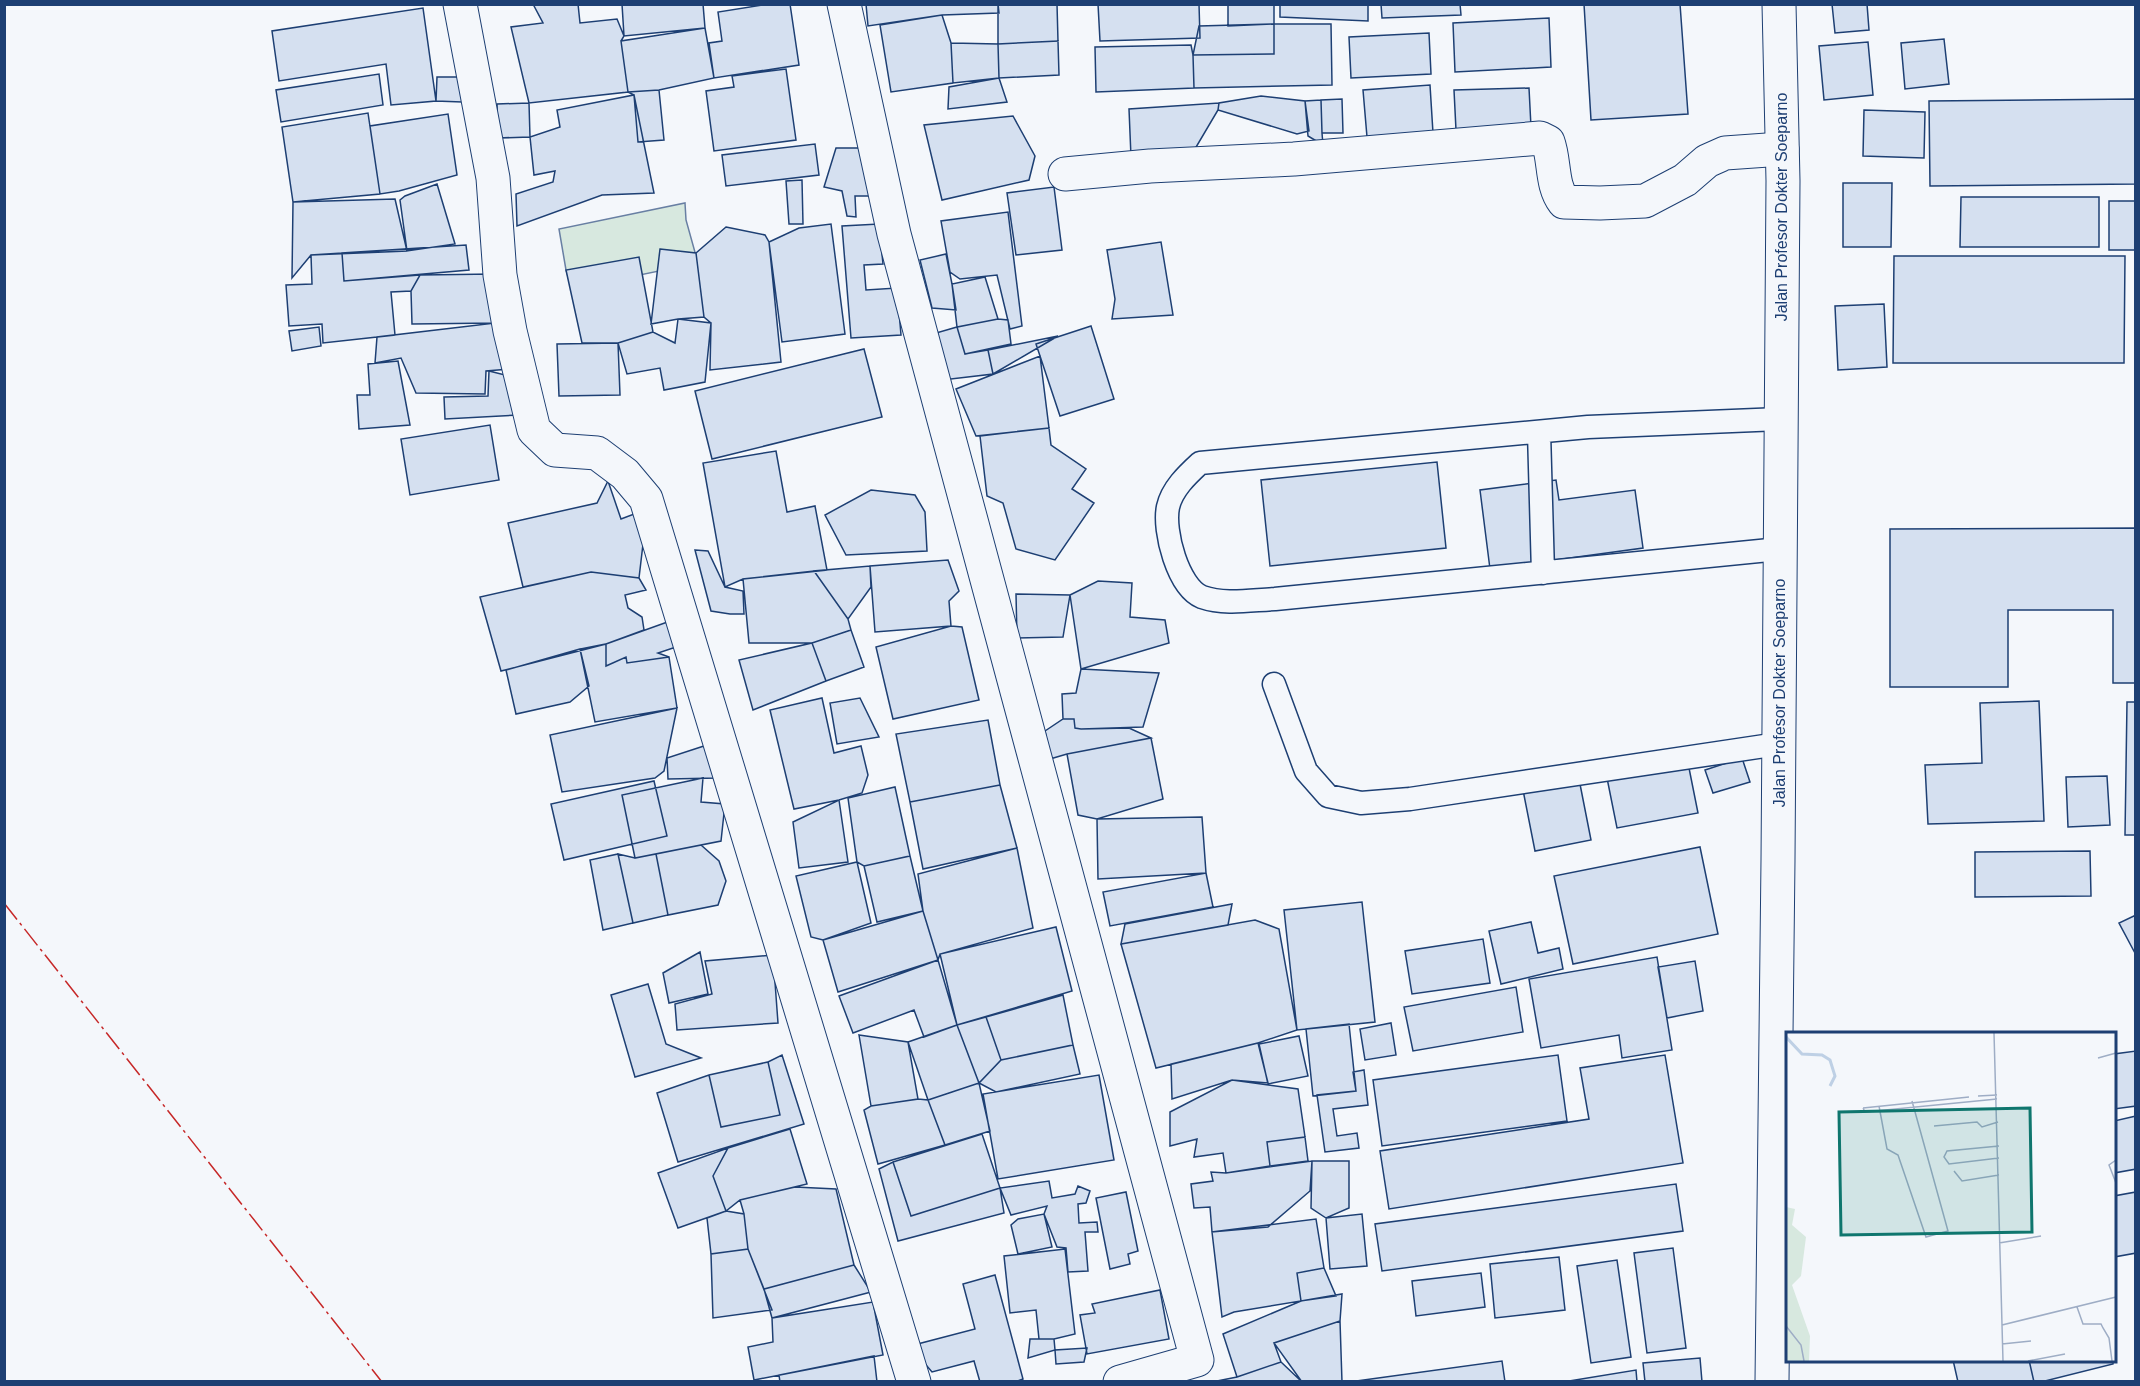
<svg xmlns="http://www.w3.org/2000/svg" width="2140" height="1386" viewBox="0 0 2140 1386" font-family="Arial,sans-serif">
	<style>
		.green { fill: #d7e8df; stroke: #687fa3; stroke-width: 1.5 }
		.building { fill: #d5e0f0; stroke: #1d3f73; stroke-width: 1.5 }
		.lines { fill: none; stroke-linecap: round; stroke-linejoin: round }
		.lane-casing { stroke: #1d3f73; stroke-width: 25 }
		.street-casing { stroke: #1d3f73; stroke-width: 35 }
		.secondary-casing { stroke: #1d3f73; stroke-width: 35 }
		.lane { stroke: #f4f7fb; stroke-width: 22 }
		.street { stroke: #f4f7fb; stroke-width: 33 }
		.secondary { stroke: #f4f7fb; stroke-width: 33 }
		.power { stroke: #c62828; stroke-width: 1.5; stroke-dasharray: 21 4.5 3 4.5; stroke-linecap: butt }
		.labels { text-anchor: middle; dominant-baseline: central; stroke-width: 4.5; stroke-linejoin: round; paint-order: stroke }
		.street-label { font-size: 16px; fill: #1d3f73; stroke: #f4f7fb }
		.inset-river { fill: none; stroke: #bed0e5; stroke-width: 3 }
		.inset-road { fill: none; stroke: #9eadc5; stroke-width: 1.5 }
		.view { fill: #0f766e; fill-opacity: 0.15; stroke: #0f766e; stroke-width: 3 }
		.inset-edge { fill: none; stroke: #1d3f73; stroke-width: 3 }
	</style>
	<rect width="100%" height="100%" fill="#f4f7fb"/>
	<path class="green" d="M685,203L686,220L698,263L572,289L566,270L559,229Z"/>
	<path class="building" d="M533,4H578L580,23L617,19L624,36L621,41L628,92L529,103L511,27L543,23Z
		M622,4H703L705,28L624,36Z
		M768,4H790L799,65L714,78L709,43L722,41L718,12Z
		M866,4H998L999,13L942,15L868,26Z
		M998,4H1057L1058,41L998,44Z
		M1098,4H1199L1200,38L1100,41Z
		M1228,4H1274V24L1228,26Z
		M1280,4H1368V21L1280,17Z
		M1381,4H1460L1461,15L1382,18Z
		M1584,4H1680L1688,114L1591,120Z
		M1832,4H1867L1869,30L1835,33Z
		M423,8L436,101L391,105L386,64L279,81L272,31Z
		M942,15L951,43L953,83L891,92L880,25Z
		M1549,18L1551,67L1455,72L1453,23Z
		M1274,24H1331L1332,85L1194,88L1193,55L1274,54Z
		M1274,24V54L1193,55L1199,26Z
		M705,28L714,78L659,90L628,92L621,41Z
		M1429,33L1431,74L1351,78L1349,37Z
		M1944,39L1949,84L1905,89L1901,43Z
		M1058,41L1059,75L999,78L998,44Z
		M1868,42L1873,95L1824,100L1819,46Z
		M951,43L998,44L999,78L953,83Z
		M1191,45L1193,55L1194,88L1096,92L1095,47Z
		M786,69L796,140L714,151L706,91L734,87L732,76Z
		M379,74L383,105L281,122L276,90Z
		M437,77H462V102L436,101Z
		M999,78L1007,102L948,109L949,87Z
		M1430,85L1433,133L1367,137L1363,90Z
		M1529,88L1531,127L1456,130L1454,90Z
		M659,90L664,140L638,142L634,95L628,92Z
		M634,95L654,193L602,195L517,226L516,194L553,182L555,171L534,175L530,137L560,127L557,110Z
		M1261,96L1305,101L1309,131L1297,134L1218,110L1219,103Z
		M1342,99L1343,133H1322L1321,100Z
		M2136,99V184L1930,186L1929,101Z
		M1321,100L1322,133L1323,145L1308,136L1305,101Z
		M529,103L530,137L498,138L497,104Z
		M1219,103L1218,110L1192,154L1131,157L1129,109Z
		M1864,110L1925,112L1924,158L1863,156Z
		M368,113L380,194L293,202L282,127Z
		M448,114L457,175L399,191L380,194L370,126Z
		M1013,116L1035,156L1029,180L942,200L924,125Z
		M815,144L819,175L726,186L722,155Z
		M836,148H868L872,196H855L856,217L847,216L842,191L824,187Z
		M802,180L803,224H789L786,181Z
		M1843,183H1892L1891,247H1843Z
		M437,184L455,244L407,251L400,200L405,196Z
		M1054,187L1062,250L1016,255L1007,193Z
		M1961,197H2099V247H1960Z
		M395,199L407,251L311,255L292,278L293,202Z
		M2109,201H2136V250H2109Z
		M1008,212L1022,326L1010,329L997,275L960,279L950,272L941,221Z
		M831,224L845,334L782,342L769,242L799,228Z
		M879,224L883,264L864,265L866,290L897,288L901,335L851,338L842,226Z
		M726,227L765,235L769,242L781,362L710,370L711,323L704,317L696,253Z
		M1161,242L1173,315L1112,319L1115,299L1107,250Z
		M466,245L469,270L344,281L342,253Z
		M660,249L696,253L704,317L678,319L651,324Z
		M342,253L344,281L420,275L411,291L391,292L395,335L323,343L322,324L289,326L286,285L312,284L311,255Z
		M946,254L952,284L956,310L932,308L920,260Z
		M1894,256H2125L2124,363H1893Z
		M639,257L653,332L618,343H582L566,270Z
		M494,274L495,323L412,324L411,291L420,275Z
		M985,277L998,319L957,327L952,284Z
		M1884,304L1887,367L1838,370L1835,306Z
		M678,319L711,323L705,382L664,390L660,368L627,374L618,343L653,332L675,343Z
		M998,319L1008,320L1011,344L965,354L957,327Z
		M495,323L511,369L486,371L485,394L416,393L401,358L375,363L377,337Z
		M1091,326L1114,399L1060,416L1036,344Z
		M319,327L321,346L292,351L289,331Z
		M957,327L965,354L988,350L993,374L934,381L936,333Z
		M1058,336L993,374L988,350Z
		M618,343L620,395L559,396L557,344Z
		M864,349L882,417L712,459L695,391Z
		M1040,356L1049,428L976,436L956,389Z
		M398,361L410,425L359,429L357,395H370L368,364Z
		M489,371L517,378L519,415L445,419L444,397L488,396Z
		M490,425L499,480L410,495L401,439Z
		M1049,428L1051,445L1086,469L1072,489L1094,503L1055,560L1016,549L1003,503L987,496L980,436Z
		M776,451L787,512L815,506L827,570L743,579L725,587L703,463Z
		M1437,462L1446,548L1270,566L1261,480Z
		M1556,480L1559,500L1635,490L1643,548L1490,569L1480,490Z
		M608,481L621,519L642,511L643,544L639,578L591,572L523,587L508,523L597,503Z
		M871,490L915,495L925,512L927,551L846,555L825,515Z
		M2136,528V683H2113V610H2008V687H1890V529Z
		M695,550L708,551L725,587L743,591L744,614H730L711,611Z
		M948,560L959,591L949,601L951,626L875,632L870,566Z
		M870,566L871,587L848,619L814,571Z
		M814,571L848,619L851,630L812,643H749L743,579Z
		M591,572L639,578L646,590L625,595L628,608L642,617L644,630L606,644L501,671L480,597Z
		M1098,581L1132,583L1130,617L1165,620L1169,643L1081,669L1070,595Z
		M1016,594L1070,595L1063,637L1017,638Z
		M673,620L682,645L658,653L669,657L627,663L626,657L606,666V644Z
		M951,626L962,627L979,700L893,719L876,647Z
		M851,630L864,667L826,681L812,643Z
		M812,643L826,681L753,710L739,660Z
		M606,644V666L626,657L627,663L669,657L677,708L595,722L580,649Z
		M580,649L589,686L570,702L516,714L506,670Z
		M1081,669L1159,673L1143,727L1081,729L1075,728L1074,719H1063L1062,694L1076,693Z
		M822,698L834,753L861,746L868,775L862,793L839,800L794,809L770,710Z
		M860,698L879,737L837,744L830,703Z
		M2039,701L2044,821L1928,824L1925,765L1982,763L1980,703Z
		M2127,702H2136V835H2125Z
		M677,708L664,771L655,778L562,792L550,735Z
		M1063,719H1074L1075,728L1081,729L1129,728L1151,738L1067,754L1050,759L1045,731Z
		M988,720L1000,785L910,802L896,734Z
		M1151,738L1163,799L1097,819L1078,815L1067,754Z
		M707,745L718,778L668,779L667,758Z
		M1742,758L1750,782L1713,793L1705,770Z
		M1688,763L1698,813L1617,828L1607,778Z
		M2107,776L2110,825L2068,827L2066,777Z
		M703,778L701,802L725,804L721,841L635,858L622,795Z
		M1579,779L1591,840L1535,851L1523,790Z
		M654,781L667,836L564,860L551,804Z
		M1000,785L1017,848L923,869L910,802Z
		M895,787L910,856L864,866L857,862L848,798Z
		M839,800L848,862L799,868L793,822Z
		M1202,817L1206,873L1098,879L1097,819Z
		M701,845L719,861L726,881L718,905L668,915L656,854Z
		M1700,847L1718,934L1573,964L1554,876Z
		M1017,848L1033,928L940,954L938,960L923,911L918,874Z
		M2090,851L2091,896L1975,897V852Z
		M618,854L633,923L603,930L590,860Z
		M618,854L635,858L656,854L668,915L633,923Z
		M910,856L923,911L877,922L864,866Z
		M857,862L871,923L823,940L811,937L796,876Z
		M1206,873L1213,907L1110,926L1103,892Z
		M1362,902L1375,1022L1297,1030L1284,910Z
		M1232,904L1228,925L1121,944L1125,924Z
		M923,911L938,960L838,992L823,940Z
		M2136,915V955L2119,923Z
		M1255,920L1279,929L1297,1030L1258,1043L1156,1068L1121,944Z
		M1531,922L1538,953L1559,948L1563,969L1501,984L1489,931Z
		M1056,927L1072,991L957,1025L940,954Z
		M1483,939L1490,983L1412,994L1405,951Z
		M700,952L708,994L669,1003L663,973Z
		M773,955L778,1023L677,1030L675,1004L712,994L705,961Z
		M1657,957L1672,1050L1622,1058L1619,1035L1541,1048L1529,979Z
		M938,960L957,1025L924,1037L914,1010L853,1033L839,996Z
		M1695,961L1703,1011L1667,1018L1658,967Z
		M648,984L666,1044L701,1058L635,1077L611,995Z
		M1516,987L1523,1032L1413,1051L1404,1007Z
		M1063,995L1073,1045L1001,1060L986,1017Z
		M986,1017L1001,1060L979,1083L957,1025Z
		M1391,1023L1396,1055L1365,1060L1360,1029Z
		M1349,1024L1356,1091L1313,1096L1306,1029Z
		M957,1025L979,1083L928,1100L908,1042Z
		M859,1035L908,1042L918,1099L871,1106Z
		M1299,1036L1308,1076L1268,1084L1259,1044Z
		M1258,1043L1268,1083L1232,1080L1172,1099L1171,1064Z
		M1073,1045L1080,1074L996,1092L979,1083L1001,1060Z
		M2136,1051V1106L2114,1109V1054Z
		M782,1055L804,1124L678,1162L657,1093L709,1075L768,1062Z
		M1558,1055L1567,1121L1382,1146L1373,1080Z
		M1665,1055L1683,1163L1389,1209L1380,1151L1589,1119L1580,1068Z
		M768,1062L780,1115L721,1127L709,1075Z
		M1364,1070L1368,1105L1333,1109L1337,1136L1357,1133L1359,1148L1325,1152L1317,1095L1356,1091L1353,1072Z
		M1099,1075L1114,1160L998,1179L983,1094Z
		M1232,1080L1298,1089L1305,1137L1267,1142L1270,1166L1226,1173L1223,1153L1194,1157L1197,1139L1170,1146V1112Z
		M979,1083L990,1131L945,1145L928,1100Z
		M918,1099L928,1100L945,1145L878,1164L864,1110L871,1106Z
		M2136,1116V1169L2114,1173V1121Z
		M790,1129L807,1184L740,1200L726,1211L713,1176L728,1148Z
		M982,1134L1000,1188L911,1216L893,1162Z
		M1305,1137L1308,1161L1270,1166L1267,1142Z
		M728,1148L713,1176L726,1211L678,1228L658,1173Z
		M1312,1161L1310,1191L1268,1227L1212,1232L1210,1207L1194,1208L1191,1184L1213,1181L1211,1172L1226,1173Z
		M1312,1161H1349V1208L1326,1218L1311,1208Z
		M893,1162L911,1216L1000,1188L1004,1213L898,1241L879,1169Z
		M1049,1181L1052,1198L1075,1194L1078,1186L1090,1191L1086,1203L1078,1204L1079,1223L1097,1222L1098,1232H1085L1088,1271L1068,1272L1066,1248L1057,1247L1044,1214L1047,1206L1011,1215L1000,1188Z
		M1676,1184L1683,1231L1382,1271L1375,1224Z
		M795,1187L836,1189L854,1265L764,1289L748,1249L744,1214L740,1200Z
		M1126,1192L1138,1251L1128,1254L1130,1264L1110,1269L1096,1198Z
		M2136,1192V1253L2114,1257V1196Z
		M726,1211L744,1214L748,1249L711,1254L707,1218Z
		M1044,1214L1052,1247L1018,1254L1011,1225L1018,1219Z
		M1362,1214L1367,1266L1330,1269L1326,1218Z
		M1316,1219L1324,1268L1297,1273L1301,1301L1234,1312L1222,1317L1212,1232Z
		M1673,1248L1686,1348L1647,1353L1634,1253Z
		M748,1249L772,1310L713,1318L711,1254Z
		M1065,1249L1075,1334L1054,1339H1039L1036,1310L1010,1313L1004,1256Z
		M1559,1257L1565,1310L1495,1318L1490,1264Z
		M1617,1260L1631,1357L1591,1363L1577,1266Z
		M854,1265L871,1292L772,1318L764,1289Z
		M1324,1268L1336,1296L1301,1301L1297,1273Z
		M1481,1273L1485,1307L1416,1316L1412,1281Z
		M995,1275L1023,1379L1015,1382H980L974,1361L932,1372L910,1346L975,1329L963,1284Z
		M1160,1290L1169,1339L1087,1354L1080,1315L1095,1313L1092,1304Z
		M1342,1294L1340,1321L1274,1343L1281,1362L1237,1377L1223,1334L1301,1301Z
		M873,1302L883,1355L754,1380L748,1347L773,1342L772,1318Z
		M1340,1321L1342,1382H1302L1274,1343Z
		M1030,1339H1054L1055,1350L1028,1358Z
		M1087,1348L1084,1362L1056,1364L1055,1350Z
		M874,1356L877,1382H780L779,1375Z
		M1700,1358L1702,1382H1645L1643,1363Z
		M1953,1360H2029L2034,1382H1958Z
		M2029,1360H2113V1364L2041,1382H2034Z
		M1502,1361L1505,1382H1349Z
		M1281,1362L1301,1381L1212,1382L1237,1377Z
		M1636,1370L1637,1382H1563Z"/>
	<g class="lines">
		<defs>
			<path id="lane" d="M1539,432L1543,573
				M1780,549L1275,599C1251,600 1225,605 1202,597C1178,587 1163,531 1168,507C1172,489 1187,475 1200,463L1588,427L1780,419
				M1274,684L1306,771L1328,796L1361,803L1410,799L1778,744"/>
			<path id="street" d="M460,4L493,178L500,275L510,331L534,430L555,450L597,453L625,474L646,499L914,1382
				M844,4L894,234L1197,1360L1120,1382
				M1065,174L1150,166L1294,159L1540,138L1548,142C1555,161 1551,185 1564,202L1600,203L1645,201L1685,180L1707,161L1725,153L1782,149"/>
			<path id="secondary" d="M1772,1382L1778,860L1783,181L1779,4"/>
		</defs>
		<use href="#lane" class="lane-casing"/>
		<use href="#street" class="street-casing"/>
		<use href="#secondary" class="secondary-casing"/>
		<use href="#lane" class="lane"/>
		<use href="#street" class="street"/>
		<use href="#secondary" class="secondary"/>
		<path class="power" d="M4,903L382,1382"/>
	</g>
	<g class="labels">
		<g class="street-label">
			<text transform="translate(1781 207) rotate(-90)">Jalan Profesor Dokter Soeparno</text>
			<text transform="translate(1779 693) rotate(-90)">Jalan Profesor Dokter Soeparno</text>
		</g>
	</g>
	<g transform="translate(1786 1032)">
		<rect width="330" height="330" fill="#f4f7fb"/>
		<path d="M0,175L9,177L6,193L20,205L15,244L6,253L24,304L23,329H0Z" fill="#d7e8df"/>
		<path class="inset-river" d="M0,5L16,22L36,23L44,28L49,44L44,54"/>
		<path class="inset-road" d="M208,1L217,329M312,26L330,21M192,64L211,63M93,74L101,117L112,123L140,205L162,199L126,69M77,76L79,80L211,67M77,76L183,65M148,94L191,90L196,95L212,90M213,114L161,119L158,125L163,132L213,126M330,128L323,133L330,151M168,139L176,149L213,143M213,211L255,204M291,275L297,292H315L317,296L323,306L326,329M216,293L330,265M0,294L15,313L18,329M216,312L245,309M242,329L279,322"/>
		<path class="view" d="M244,76L246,200L55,203L53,80Z"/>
		<rect width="330" height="330" class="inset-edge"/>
	</g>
	<rect width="2140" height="1386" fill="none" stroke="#1d3f73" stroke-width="12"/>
</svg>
